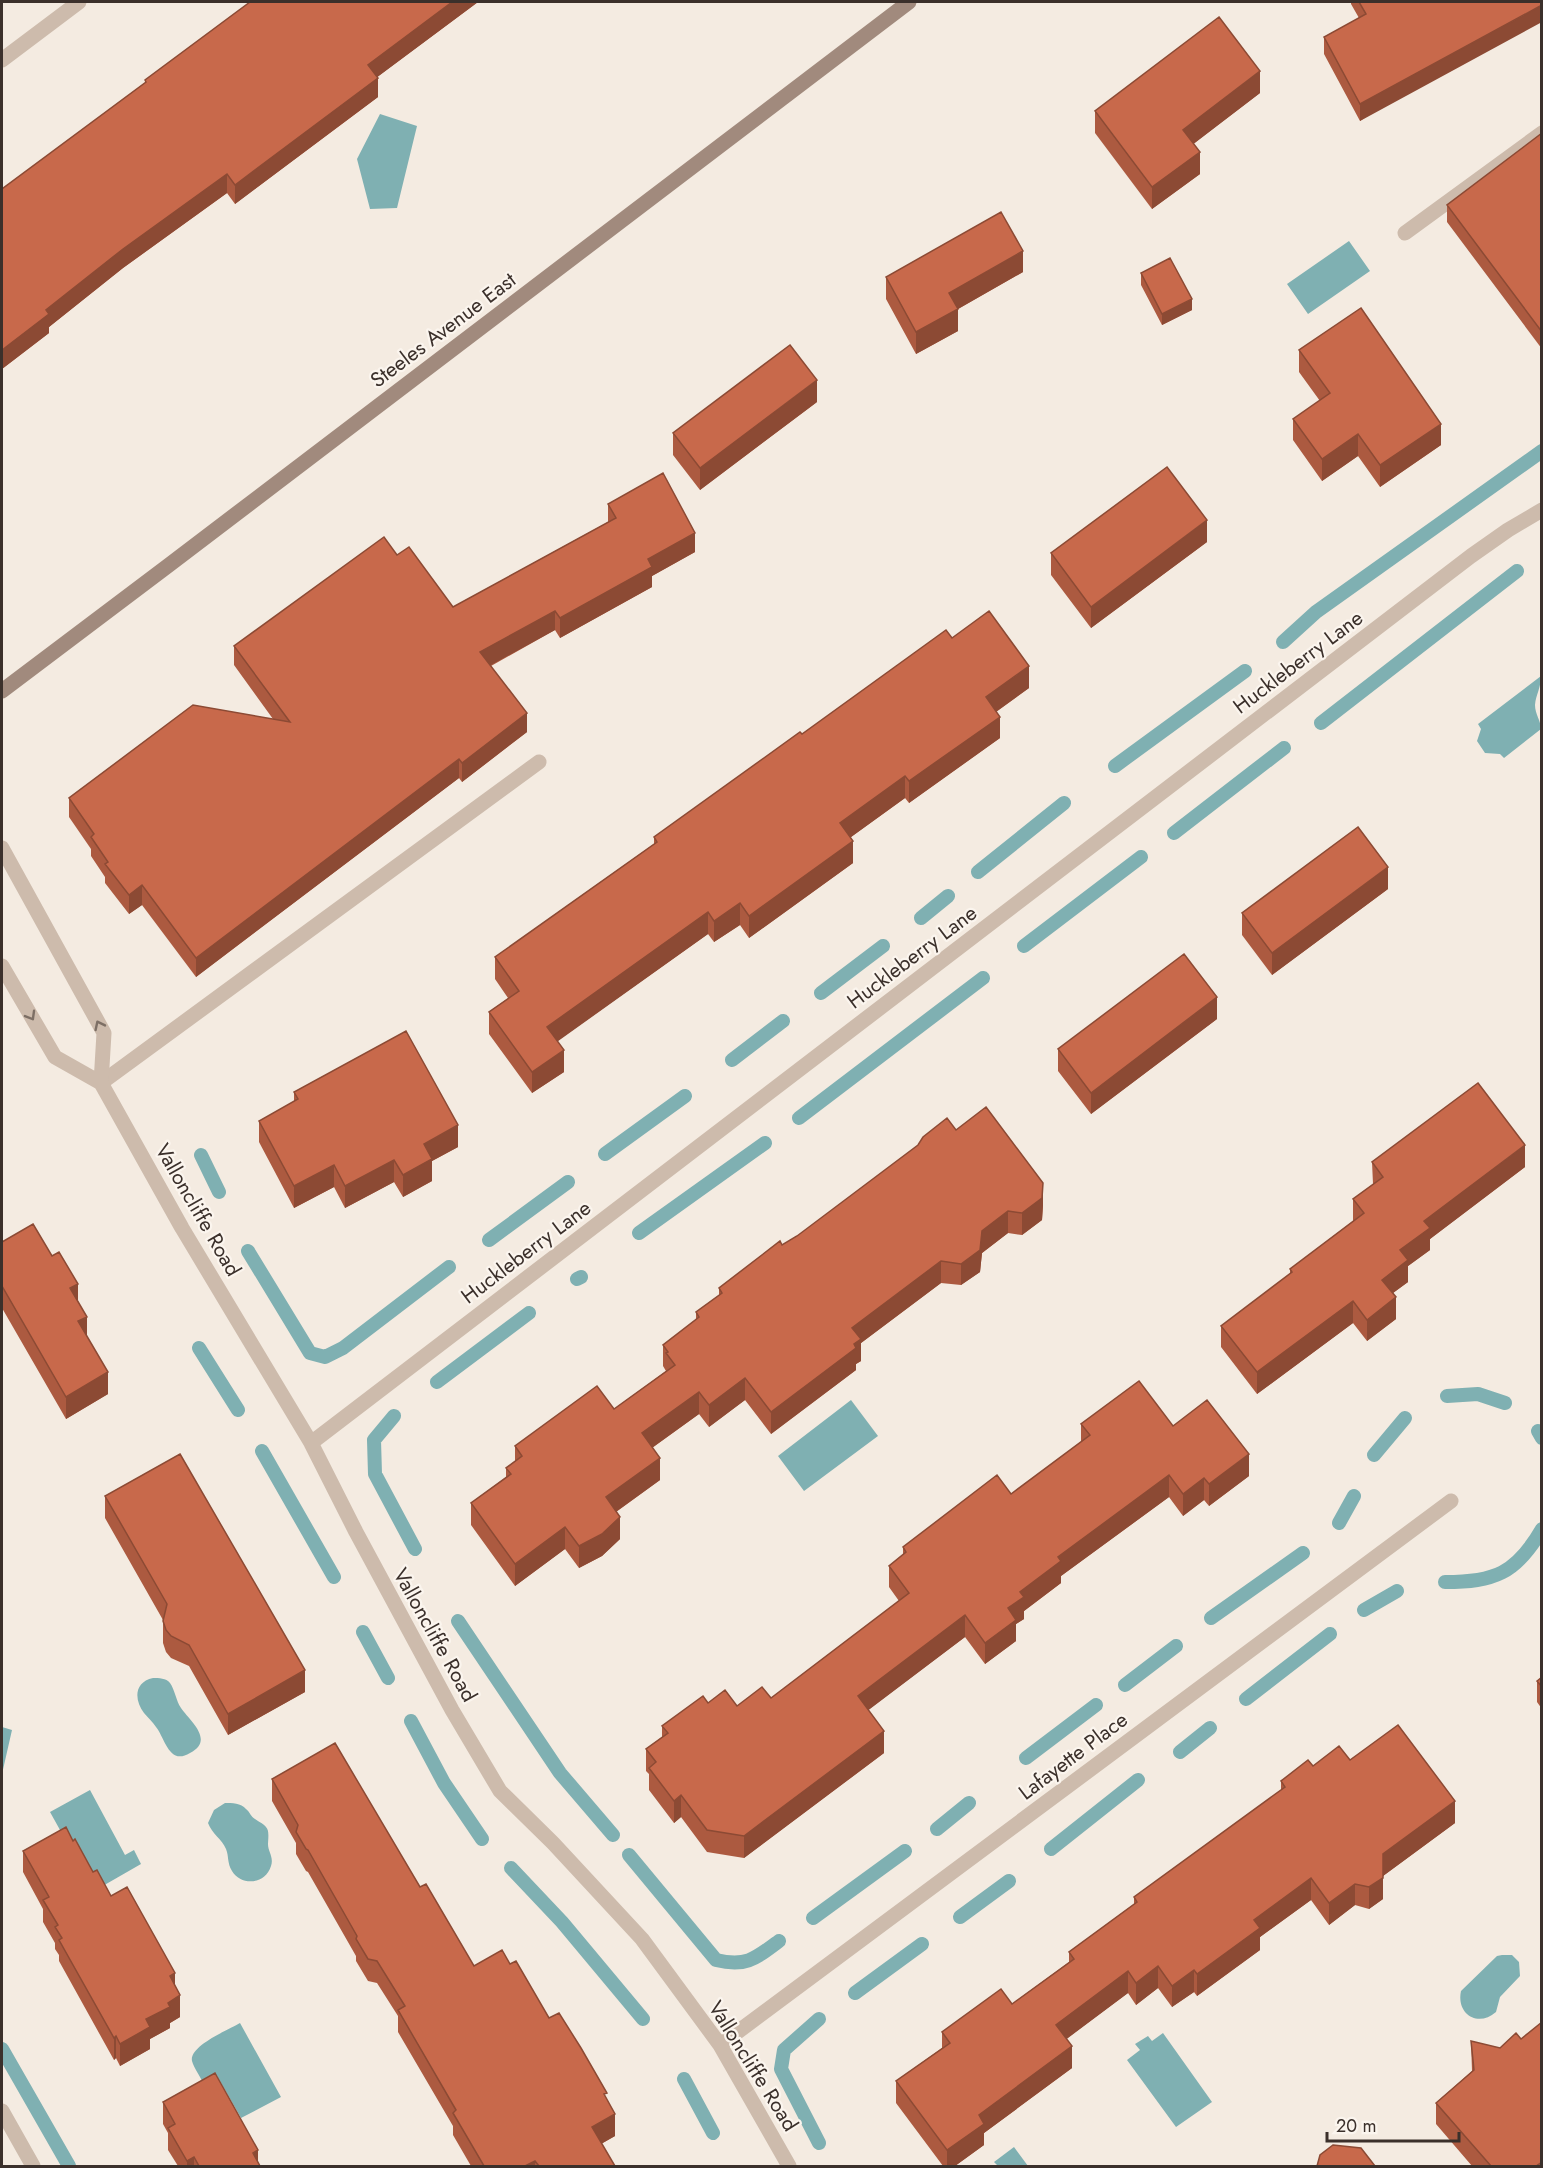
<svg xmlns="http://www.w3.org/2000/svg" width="1543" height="2168" viewBox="0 0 1543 2168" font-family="Jost,sans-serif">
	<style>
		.water { fill: #7fb0b2 }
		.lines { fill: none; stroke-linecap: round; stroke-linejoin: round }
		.stream { stroke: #7fb0b2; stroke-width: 14 }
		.lane { stroke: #cdbbac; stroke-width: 15 }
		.street { stroke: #cdbbac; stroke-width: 15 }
		.secondary { stroke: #a18a7d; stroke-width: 15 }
		.wall { fill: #ac5a40 }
		.shaded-wall { fill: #8c4a34 }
		.building { fill: #c8694b; stroke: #8c4a34; stroke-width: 1.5 }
		.oneway { stroke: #7d6f65 }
		.labels { text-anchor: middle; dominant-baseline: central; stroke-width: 4.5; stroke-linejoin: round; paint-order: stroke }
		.street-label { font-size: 21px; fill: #3b302b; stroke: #fbf5ee }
	</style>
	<rect width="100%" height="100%" fill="#f4ebe1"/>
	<path class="water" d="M380,114L417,126L397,208L370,209L357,159Z
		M1349,241L1370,271L1308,314L1287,284Z
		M1541,676C1541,688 1536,694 1535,705C1535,714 1541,721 1541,729L1504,758L1500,754L1485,753L1477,741L1481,729L1478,724Z
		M851,1400L878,1436L804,1491L778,1456Z
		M153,1678C159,1678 166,1678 170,1683C175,1690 176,1701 181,1708C190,1721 215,1740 190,1753C169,1766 165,1738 156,1727C153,1722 148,1718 144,1713C134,1700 134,1682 153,1678Z
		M2,1727L12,1730L2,1774Z
		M90,1790L125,1855L134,1850L141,1864L94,1891L50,1812Z
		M225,1803C232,1803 241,1803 246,1809C250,1812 251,1817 255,1819C269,1828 269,1827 268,1844C268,1852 274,1857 271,1866C265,1885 241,1886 232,1871C227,1863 229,1856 226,1849C222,1839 212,1834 208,1823L214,1810Z
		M1502,1955H1512L1519,1962L1520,1976L1500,1997L1496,2012C1478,2028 1456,2014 1461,1991L1497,1956Z
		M240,2023L281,2097L241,2118L217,2076L203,2083C200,2076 194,2068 192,2061C189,2046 228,2030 240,2023Z
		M1163,2033L1212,2102L1176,2127L1127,2060L1140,2050L1135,2044L1148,2036L1152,2041Z
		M1014,2147L1028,2166H998L994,2162Z"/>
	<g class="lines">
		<path class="stream" d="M1283,642L1316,612L1542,451
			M1321,723L1517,571
			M1115,766L1245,671
			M1174,833L1284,748
			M978,872L1064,803
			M921,918L948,896
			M1024,946L1141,857
			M821,993L883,946
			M732,1060L783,1021
			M799,1118L983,978
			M605,1154L685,1096
			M201,1155L219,1192
			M639,1233L765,1143
			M489,1240L568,1182
			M248,1251L310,1353L325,1357L343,1348L449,1267
			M577,1279L581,1277
			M199,1348L238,1410
			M437,1382L529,1313
			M1447,1396L1478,1394L1505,1403
			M394,1416L374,1440L375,1474L415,1549
			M1538,1431L1542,1438
			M262,1451L334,1577
			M1374,1455L1405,1418
			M1339,1523L1354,1496
			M1445,1582C1494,1582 1516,1574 1542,1529
			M1364,1610L1397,1591
			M1211,1618L1303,1553
			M458,1621L560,1773L613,1835
			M363,1632L388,1678
			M1125,1685L1176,1646
			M1246,1699L1330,1634
			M411,1721L444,1783L482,1839
			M1180,1752L1210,1728
			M1026,1758L1096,1705
			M937,1829L969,1803
			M1051,1849L1138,1780
			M629,1855L716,1960C746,1967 755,1959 779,1941
			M511,1868L562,1922L643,2019
			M960,1917L1009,1881
			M813,1918L905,1851
			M855,1993L922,1944
			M2,2049L69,2166
			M684,2079L713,2133
			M819,2143L781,2069L784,2050L819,2019"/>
		<path class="lane" d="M1405,233L1542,133
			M101,1083L539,762"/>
		<path class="street" d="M2,60L79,2
			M2,848L104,1033L101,1083
			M2,966L55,1057L101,1083L182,1228L311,1443L356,1532L452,1710L500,1791L553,1843L642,1939L720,2045L789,2166
			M311,1443L1471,556L1508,530L1542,510
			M720,2045L1451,1501
			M2,2111L33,2166"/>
		<path class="secondary" d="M2,691L169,565L909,2"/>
	</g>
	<path class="wall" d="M478,2L377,77L378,97L235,204L227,193L123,268L49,327V333L2,369L145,83V80Z
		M1351,2H1542L1360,121L1324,54V37L1359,18L1351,4Z
		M1260,93L1193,144L1200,174L1152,209L1095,133V111Z
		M1542,133V349L1447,222V205Z
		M1023,272L958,309V331L916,354L886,299V277Z
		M1141,273L1192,310L1162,325L1141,285Z
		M1299,350L1441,445L1380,487L1358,456L1322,481L1293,440V419L1320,401L1299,372Z
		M817,402L700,490L673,455V433Z
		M608,504L695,552L652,576V587L560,638L555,630L491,666L527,732L462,782L459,778L196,977L142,905L129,914L105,883V877L91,856V849L69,817V798L273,719L234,665V646L397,555L453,607L608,522Z
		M1207,542L1091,628L1051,575V553Z
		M952,638L1029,688L996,712L1000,738L909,803L905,798L851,837L853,863L749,938L740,925L714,942L708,934L557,1041L564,1072L532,1093L489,1034V1012L508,998L495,979V957L654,844V837L802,734Z
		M1542,678V707L1540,703V681Z
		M1388,889L1272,975L1242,935V913Z
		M1217,1019L1091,1114L1058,1071V1049Z
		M294,1092L458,1147L432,1161V1181L403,1197L394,1182L345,1208L334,1187L294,1208L259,1142V1121L294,1102Z
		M956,1130L1043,1205L1042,1220L1022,1235L1008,1233L982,1253L980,1272L961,1285L941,1283L861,1343V1361L856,1364V1370L771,1434L745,1400L709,1427L699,1414L652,1448L660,1480L616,1512L620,1539L602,1556L579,1568L565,1549L515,1586L471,1525V1503L506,1477V1468L515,1461V1446L614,1409L666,1371L663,1366V1345L696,1320V1312L719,1295V1288Z
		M1372,1162L1525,1167L1430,1239V1250L1408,1266V1282L1393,1293L1396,1319L1367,1341L1353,1323L1257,1394L1221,1347V1326L1290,1274V1269L1353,1221V1199L1373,1184Z
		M2,1242L78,1301L87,1337L108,1394L66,1419L2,1308Z
		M1081,1424L1173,1426L1249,1476L1209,1506L1204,1500L1183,1516L1169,1497L1061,1576V1583L1024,1611V1619L1016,1624V1641L985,1664L965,1637L868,1710L884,1753L744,1858L707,1852L681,1817L674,1823L649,1790V1774L646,1771V1749L662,1737V1726L708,1703L737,1706L771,1698L899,1601L889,1587V1566L903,1555V1547L1011,1494L1081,1442Z
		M105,1496L305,1692L228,1735L189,1666L171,1658L166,1652L163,1643V1620L105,1518Z
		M1542,1677V1709L1537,1702V1681Z
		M1350,1760L1455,1823L1383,1876V1899L1369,1909L1355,1905L1329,1925L1311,1900L1260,1937V1950L1197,1996L1194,1992L1172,2007L1158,1988L1136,2005L1128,1993L1066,2039L1072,2068L984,2133V2145L955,2166H943L896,2103V2081L942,2048V2032L1012,2004L1069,1962V1952L1134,1904V1897L1281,1790V1781L1313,1766Z
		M272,1779L420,1887L474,1966L510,1964L607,2100L615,2136L601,2144L615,2166H471L453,2135V2126L398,2032V2016L377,1983L368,1981L356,1961V1956L308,1872L306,1871L296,1854V1843L272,1801Z
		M73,1841L93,1872L175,1986L180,2017L170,2023V2028L150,2039V2049L120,2066L116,2058L114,2060L59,1961V1955L55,1949V1943L43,1922V1909L23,1872V1851Z
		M1471,2041L1542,2166H1472L1436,2124V2103L1472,2071Z
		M163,2102L258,2163L260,2166H178L168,2150V2133L163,2124Z"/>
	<path class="shaded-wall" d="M452,2H478L368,84V65Z
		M1542,5V22L1360,121V104Z
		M1260,71V93L1183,152V130Z
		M378,78V97L235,204V185Z
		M1200,152V174L1152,209V187Z
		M227,174V193L123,268L49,327V333L2,369V350L46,310L123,249Z
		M1023,251V272L958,309V331L916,354V332L949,293Z
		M1192,299V310L1162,325V314Z
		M817,380V402L700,490V468Z
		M1441,424V445L1380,487V465Z
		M1358,434V456L1322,481V459Z
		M1207,520V542L1091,628V607Z
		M695,533V552L652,576V587L560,638V618L648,559Z
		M555,611V630L480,671V652Z
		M1029,666V688L986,719V697Z
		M527,713V732L462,782V763Z
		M1000,717V738L909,803V781Z
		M459,759V778L196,977V958Z
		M905,776V798L840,845V823Z
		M853,841V863L749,938V916Z
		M1388,867V889L1272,975V953Z
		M142,885V905L129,914V895Z
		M740,903V925L714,942V921Z
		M708,912V934L547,1049V1027Z
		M1217,997V1019L1091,1114V1093Z
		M564,1050V1072L532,1093V1072Z
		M458,1125V1147L432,1161V1181L403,1197V1175L424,1144Z
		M1525,1145V1167L1430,1239V1250L1408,1266V1282L1382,1301V1280L1400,1250L1424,1221Z
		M394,1160V1182L345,1208V1186Z
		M334,1165V1187L294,1208V1186Z
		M1043,1183V1205L1042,1220L1022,1235V1213Z
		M1008,1211V1233L982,1253L980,1272L961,1285V1264L982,1231Z
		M941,1261V1283L861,1343V1361L856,1364V1370L771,1434V1412L852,1328Z
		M78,1284V1306L70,1288Z
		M1396,1297V1319L1367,1341V1320Z
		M1353,1301V1323L1257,1394V1372Z
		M87,1317V1338L78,1321Z
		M108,1372V1394L66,1419V1397Z
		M745,1378V1400L709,1427V1405Z
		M699,1392V1414L642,1455V1433Z
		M1249,1454V1476L1209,1506V1484Z
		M660,1458V1480L606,1519V1497Z
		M1169,1475V1497L1061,1576V1583L1024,1611V1619L1016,1624V1641L985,1664V1643L1020,1592L1058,1557Z
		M1204,1478V1500L1183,1516V1494Z
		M620,1517V1539L602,1556L579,1568V1546Z
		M565,1527V1549L515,1586V1564Z
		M965,1615V1637L858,1718V1696Z
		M305,1670V1692L228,1735V1714Z
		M884,1731V1753L744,1858V1836Z
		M681,1795V1817L674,1823V1801Z
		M1455,1801V1823L1383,1876V1899L1369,1909V1887L1383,1854Z
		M1311,1878V1900L1260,1937V1950L1197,1996V1974L1254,1920Z
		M1355,1884V1905L1329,1925V1903Z
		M1158,1966V1988L1136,2005V1983Z
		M1194,1970V1992L1172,2007V1986Z
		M1128,1971V1993L1056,2047V2025Z
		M175,1973V1994L170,1976Z
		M180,1995V2017L170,2023V2028L150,2039V2049L120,2066V2044L146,2019L168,2003Z
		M116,2036V2058L114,2060V2038Z
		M1072,2046V2068L984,2133V2145L955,2166H947V2150L979,2115Z
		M615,2114V2136L592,2149V2127Z
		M258,2150V2166L253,2153Z
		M194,2157V2166H187V2161Z
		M535,2161V2166H525Z"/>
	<path class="building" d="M250,2H452L368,65L378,78L235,185L227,174L123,249L46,310L49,314L2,350V189L146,82L145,80Z
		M1359,2H1542V5L1360,104L1324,37L1366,14Z
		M1219,17L1260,71L1183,130L1200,152L1152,187L1095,111Z
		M1542,133V332L1447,205Z
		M1001,212L1023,251L949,293L958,309L916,332L886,277Z
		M1170,258L1192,299L1162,314L1141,273Z
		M1361,308L1441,424L1380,465L1358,434L1322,459L1293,419L1330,393L1299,350Z
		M790,345L817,380L700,468L673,433Z
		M1167,467L1207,520L1091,607L1051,553Z
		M663,473L695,533L648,559L652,567L560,618L555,611L480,652L527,713L462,763L459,759L196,958L142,885L129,895L105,864L108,862L91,837L94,834L69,798L193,705L290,722L234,646L384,537L397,555L409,547L453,607L616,518L608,504Z
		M989,611L1029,666L986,697L1000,717L909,781L905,776L840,823L853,841L749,916L740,903L714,921L708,912L547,1027L564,1050L532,1072L489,1012L519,991L495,957L657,842L654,837L800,732L802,734L946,630L952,638Z
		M1358,827L1388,867L1272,953L1242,913Z
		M1184,954L1217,997L1091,1093L1058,1049Z
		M406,1031L458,1125L424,1144L432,1159L403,1175L394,1160L345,1186L334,1165L294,1186L259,1121L298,1099L294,1092Z
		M1478,1083L1525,1145L1424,1221L1430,1228L1400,1250L1408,1260L1382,1280L1396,1297L1367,1320L1353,1301L1257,1372L1221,1326L1292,1272L1290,1269L1364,1213L1353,1199L1383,1177L1372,1162Z
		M986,1107L1043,1183L1042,1198L1022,1213L1008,1211L982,1231L980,1250L961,1264L941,1261L852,1328L861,1339L854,1344L856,1348L771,1412L745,1378L709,1405L699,1392L642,1433L660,1458L606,1497L620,1517L602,1534L579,1546L565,1527L515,1564L471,1503L511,1474L506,1468L522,1456L515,1446L597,1386L614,1409L675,1365L666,1353L668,1352L663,1345L699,1317L696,1312L722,1293L719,1288L780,1241L782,1245L797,1236L918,1145L923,1137L947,1118L956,1130Z
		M33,1224L52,1256L59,1252L78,1284L70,1288L87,1317L78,1321L108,1372L66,1397L2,1286V1242Z
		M1139,1381L1173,1426L1207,1400L1249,1454L1209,1484L1204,1478L1183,1494L1169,1475L1058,1557L1061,1561L1020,1592L1024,1597L1008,1608L1016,1620L985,1643L965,1615L858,1696L884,1731L744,1836L707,1830L681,1795L674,1801L649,1768L656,1762L646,1749L668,1733L662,1726L703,1696L708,1703L725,1690L737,1706L762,1687L771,1698L909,1593L889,1566L906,1552L903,1547L997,1475L1011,1494L1090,1435L1081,1424Z
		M180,1454L305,1670L228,1714L189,1645L171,1636L166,1630L163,1621L167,1604L105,1496Z
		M1542,1677V1687L1537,1681Z
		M1398,1725L1455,1801L1383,1854V1878L1369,1887L1355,1884L1329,1903L1311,1878L1254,1920L1260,1928L1197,1974L1194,1970L1172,1986L1158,1966L1136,1983L1128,1971L1056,2025L1072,2046L979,2115L984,2124L947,2150L896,2081L950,2043L942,2032L1001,1989L1012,2004L1074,1959L1069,1952L1137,1902L1134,1897L1285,1787L1281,1781L1308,1760L1313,1766L1339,1746L1350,1760Z
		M335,1743L420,1887L426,1884L474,1966L502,1950L510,1964L516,1961L549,2018L559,2013L581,2048L607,2093L604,2094L615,2114L592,2127L615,2166H539L535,2161L525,2166H484L453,2113L456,2110L398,2010L405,2006L377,1961L368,1959L356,1939L357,1936L308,1850L306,1849L296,1832L298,1825L272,1779Z
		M66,1827L73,1841L75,1839L93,1872L97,1870L111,1896L127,1887L175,1973L170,1976L180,1995L168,2003L170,2007L146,2019L150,2027L120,2044L116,2036L114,2038L59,1940L62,1938L55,1927L58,1925L43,1900L49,1897L23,1851Z
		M1542,2022V2162L1536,2166H1491L1436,2103L1474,2070L1471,2041L1500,2048L1516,2033L1521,2039Z
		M215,2073L258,2150L253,2153L260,2166H199L194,2157L187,2161L168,2128L175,2124L163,2102Z
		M1333,2145L1361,2148L1375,2166H1317L1320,2155Z"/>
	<defs><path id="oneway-chevron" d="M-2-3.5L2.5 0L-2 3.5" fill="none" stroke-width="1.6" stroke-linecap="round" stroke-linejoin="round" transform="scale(1.5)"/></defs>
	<g class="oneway">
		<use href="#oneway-chevron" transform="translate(31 1016) rotate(60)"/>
		<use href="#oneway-chevron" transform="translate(99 1025) rotate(-116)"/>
	</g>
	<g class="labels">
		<g class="street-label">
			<text transform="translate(443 330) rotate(-37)">Steeles Avenue East</text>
			<text transform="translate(1298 662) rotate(-37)">Huckleberry Lane</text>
			<text transform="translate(912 957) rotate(-37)">Huckleberry Lane</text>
			<text transform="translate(198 1210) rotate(60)">Valloncliffe Road</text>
			<text transform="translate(526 1252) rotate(-37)">Huckleberry Lane</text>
			<text transform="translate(435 1635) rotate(61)">Valloncliffe Road</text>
			<text transform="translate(1073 1756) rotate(-37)">Lafayette Place</text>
			<text transform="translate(753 2066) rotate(58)">Valloncliffe Road</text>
		</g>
	</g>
	<rect width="1543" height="2168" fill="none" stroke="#3b302b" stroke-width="6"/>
	<path d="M1327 2132v9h132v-9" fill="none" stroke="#3b302b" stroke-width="3"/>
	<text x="1336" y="2132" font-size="18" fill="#3b302b" stroke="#fbf5ee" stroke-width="4.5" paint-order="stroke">20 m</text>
</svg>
